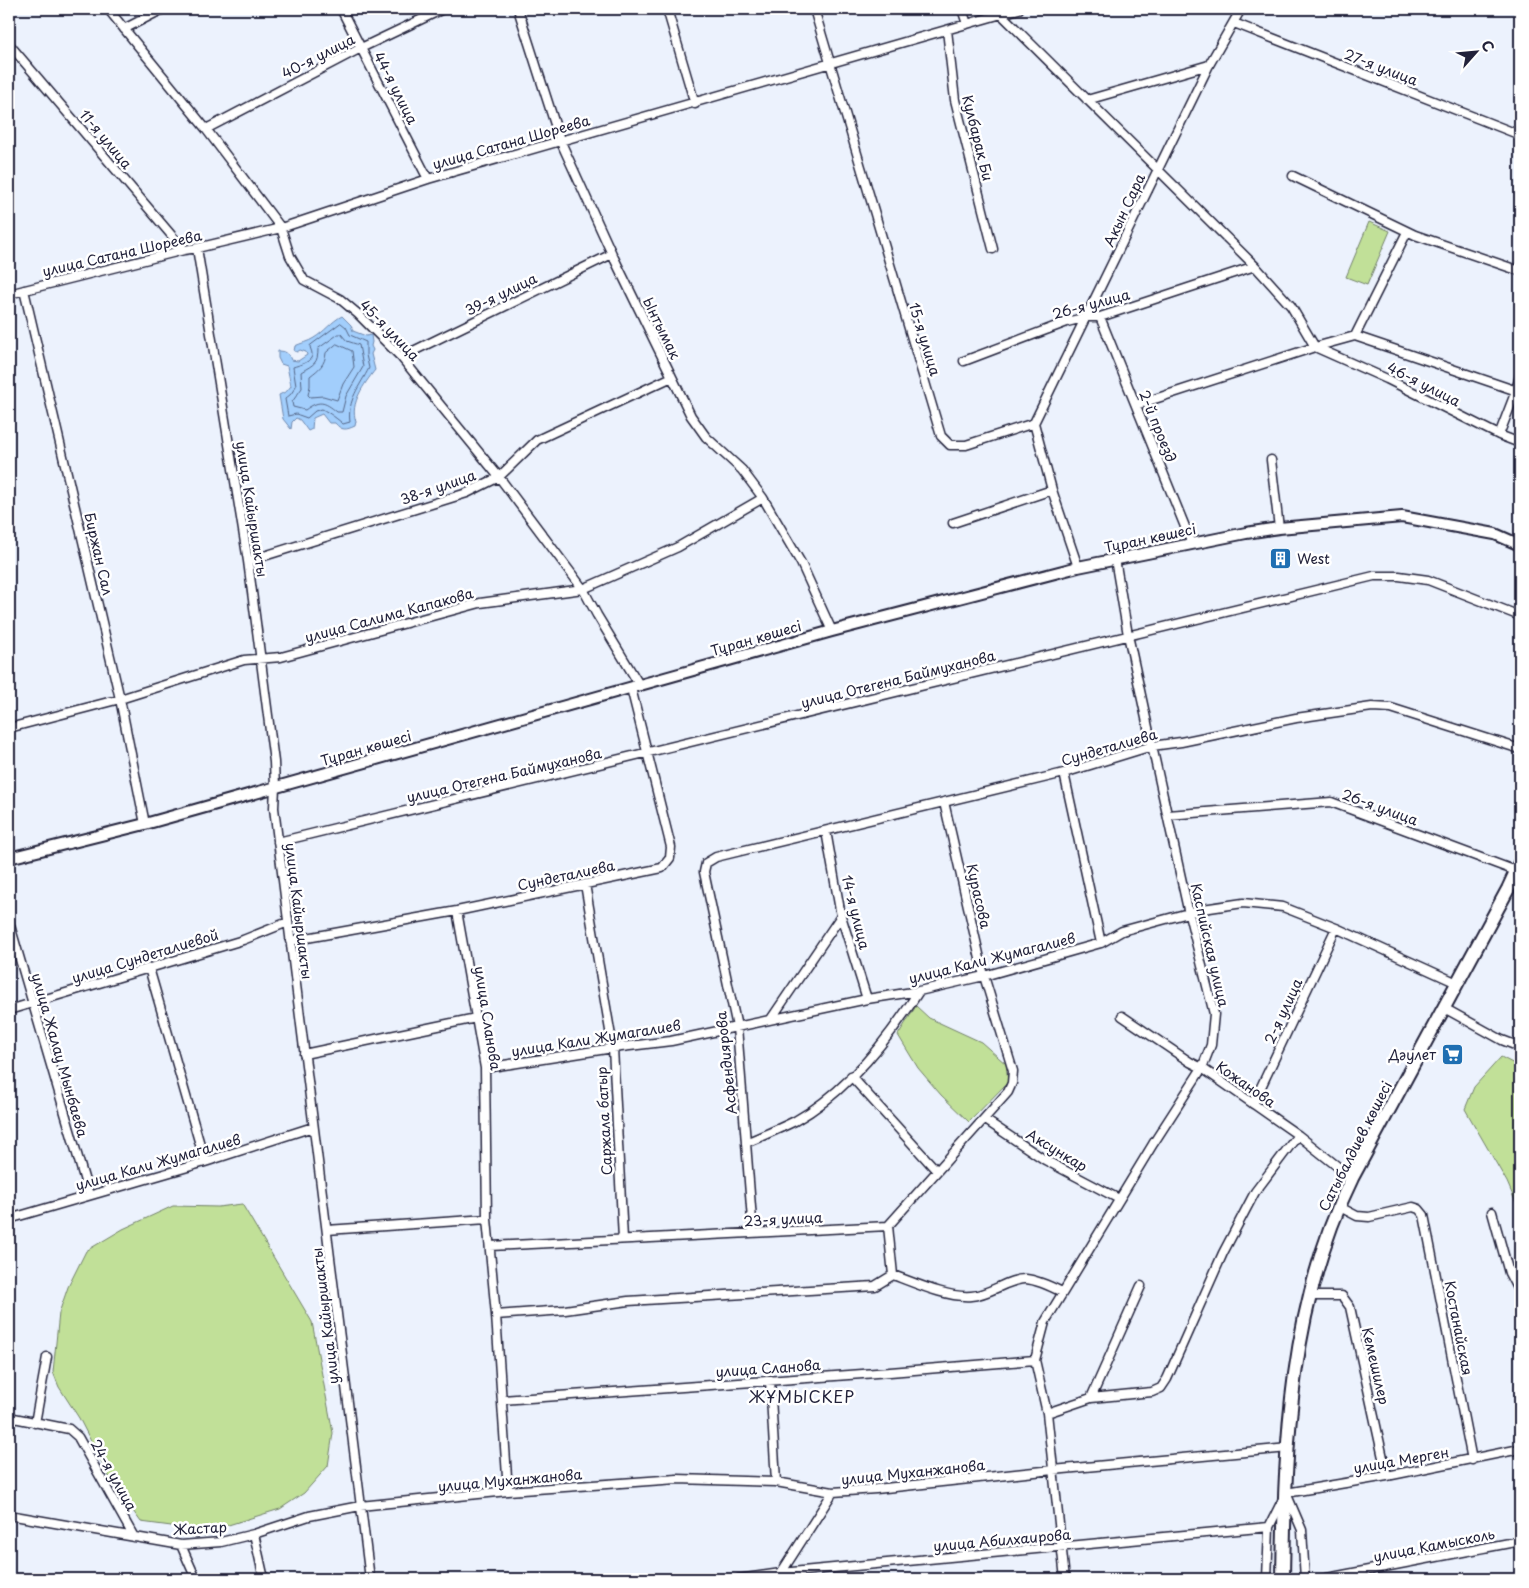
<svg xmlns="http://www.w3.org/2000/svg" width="1529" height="1588" viewBox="0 0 1529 1588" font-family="'Playpen Sans',sans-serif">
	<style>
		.green { fill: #c1e098; stroke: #72816a }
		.water { fill: #a2cefc; stroke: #6f89af }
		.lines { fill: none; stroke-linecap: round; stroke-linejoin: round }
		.shore { stroke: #556788; stroke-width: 1 }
		.minor-casing { stroke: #22223b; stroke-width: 11 }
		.tertiary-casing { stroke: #22223b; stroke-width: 14 }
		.primary-casing { stroke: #22223b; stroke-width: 16 }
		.minor { stroke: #fff; stroke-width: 8 }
		.tertiary { stroke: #fff; stroke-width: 10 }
		.primary { stroke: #fff; stroke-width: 12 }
		.labels { text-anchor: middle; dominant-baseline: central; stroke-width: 5; stroke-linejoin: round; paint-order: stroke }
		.street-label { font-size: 14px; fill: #22223b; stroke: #fff }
		.poi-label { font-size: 14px; fill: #22223b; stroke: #fff; text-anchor: start }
		.quarter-label { font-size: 16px; letter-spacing: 1px; fill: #22223b; stroke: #fff }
	</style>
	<rect width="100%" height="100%" fill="#ecf2fd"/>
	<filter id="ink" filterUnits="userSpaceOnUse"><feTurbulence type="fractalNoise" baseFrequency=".02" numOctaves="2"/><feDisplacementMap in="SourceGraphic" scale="10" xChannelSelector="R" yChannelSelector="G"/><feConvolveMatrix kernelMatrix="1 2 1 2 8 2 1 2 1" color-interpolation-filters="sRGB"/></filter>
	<g filter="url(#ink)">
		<path class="green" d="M1369,222L1390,231L1367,285L1346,277Z
			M916,1006L929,1018L981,1042L1006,1064L1008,1082L969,1122L941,1095L918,1068L898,1035Z
			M1501,1057L1520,1067V1212L1507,1182L1465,1109L1474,1087Z
			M242,1204L312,1322L333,1433L328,1466L304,1493L280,1509L209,1531L141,1522L112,1482L79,1418L59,1387L53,1372L59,1313L68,1287L86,1251L123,1229L173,1206L218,1207Z"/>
		<path class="water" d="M342,316L351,325L353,331L366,336L371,335L372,342L371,346L373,350L371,354L375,370C365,383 349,404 356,421L355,426C346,430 342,431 335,423H329L322,414L313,418L312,429L308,431L300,420L296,418L292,422L291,429L283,419L279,395L287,391L291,386L287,366L281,364L278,358V351C286,351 288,353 291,360L298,361L307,355L306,352L300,350L297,352L294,351L295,346C301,343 308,342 314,338C324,332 332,321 342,316Z"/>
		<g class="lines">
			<path class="shore" d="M341,323L346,327L350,335L366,342V355L369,368C360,386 347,400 350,422L343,424C339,420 328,412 322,409L315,411L307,418L296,414L288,416L285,399L291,394L296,386L293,367C299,365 313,362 312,354C312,351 310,349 310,346Z
				M339,334H341L347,341L359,345L363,367L346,396L342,412H337C324,401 319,400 305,410L293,407L292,402L302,388L301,372C314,364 318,364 318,349Z
				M337,344L352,351L354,367L343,384L337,400L323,396L310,397L308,395L310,386V376C319,369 325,365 326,353Z"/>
			<defs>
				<path id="minor" d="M108,9L206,129L281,228L290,256L304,280L340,299L358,314L401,357L499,477L583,589L597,615L640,686
					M341,9L428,179
					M518,9L560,140L612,254L691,416L706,437L742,470L763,498L801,563L832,631
					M667,9L695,104
					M814,9L941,436L950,445H966L1034,423L1052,490L1078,567
					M962,9L967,24
					M1001,14L1255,266L1291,306L1315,347
					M1234,23L1520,135
					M124,29L163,9
					M947,30L955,100L993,249
					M9,44L184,250
					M1087,100L1209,65
					M206,129L361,48L443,9
					M1293,176L1415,235L1520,271
					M197,248L248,561L274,762L275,787L274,808L370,1579
					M24,290L120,699L145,824
					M9,294L184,250L197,248L281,228L428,179L1019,9
					M1100,317L1192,544
					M1355,336L1407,232
					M1315,347L1387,379L1499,435L1520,443
					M401,357L612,254
					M964,361L1067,322L1087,317H1100L1255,266
					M1136,405L1315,347L1355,336L1520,392
					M1034,423L1209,65L1241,9
					M1499,435L1516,391L1520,375
					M1271,460L1279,528
					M953,523L1052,490
					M248,561L467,493L499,477L537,440L672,377
					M9,728L120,699L244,660L281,657L480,603L583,589L678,547L763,498
					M1064,773L1101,943
					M1168,815L1331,802L1516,871
					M826,831L841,916L867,999
					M278,842C644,755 1009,664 1374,576H1399L1428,580L1520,616
					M585,884L613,1048L623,1239
					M457,911L485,1068L487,1219L496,1315L508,1491
					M9,922L89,1195
					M290,941L457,911L662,868L670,858L671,847L631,688
					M149,968L205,1162
					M1444,1008L1502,1040L1520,1047
					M9,1010L243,940L288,922
					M1122,1016L1190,1062L1202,1068L1298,1135L1352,1178
					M771,1019L841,916
					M304,1054L476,1018
					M485,1068L613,1048L671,1041L867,999L919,991L984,976L1101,943L1122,931L1203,909L1243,903L1283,907L1336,928L1457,983
					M851,1076L937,1171
					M1253,1104L1336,928
					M984,1119L1045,1160L1119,1199
					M746,1143C762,1136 779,1129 795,1121C847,1092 888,1040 919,991
					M1338,1206L1357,1216L1369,1217L1413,1207L1419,1209L1424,1215L1472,1460
					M1492,1212L1509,1273L1520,1294
					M9,1219L205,1162L313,1127
					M888,1226L893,1275C915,1283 948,1298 971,1296C990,1295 1009,1278 1026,1279C1038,1280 1052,1287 1062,1292
					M327,1230L487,1219
					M753,1233L737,1027L704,872L706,863L716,857L1064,773L1152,746L1181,742L1296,718L1372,707L1391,708L1520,749
					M490,1246L888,1226L1008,1092L1012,1083L1013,1071L984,976L944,802
					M1309,1296H1342L1350,1307L1387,1476
					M496,1315L565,1310L628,1301L875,1286L893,1275
					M770,1380L776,1482
					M1091,1398L1152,1392L1161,1388L1167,1379L1223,1253L1255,1192L1298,1135
					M502,1400L890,1372L1035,1360
					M1047,1413L1091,1398L1141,1286
					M9,1417L69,1429L78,1437L134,1537
					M35,1423L47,1357
					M1286,1493L1387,1476L1520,1449
					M1287,1495L1302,1530L1305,1579
					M9,1515L181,1545L221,1542L254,1534L309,1516L360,1506L508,1491L677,1479L776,1482L833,1492L876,1489L1053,1470L1289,1448
					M254,1534L264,1579
					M181,1545L196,1579
					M738,1579L781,1573L1269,1527
					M781,1579V1573L833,1492
					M1065,1579L1047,1413L1035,1360L1045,1322L1153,1144L1202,1068L1211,1045L1214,1014L1189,914L1152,746L1128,635L1115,559
					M1267,1579L1269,1527L1283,1499
					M1322,1579L1520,1541"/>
				<path id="tertiary" d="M9,858L145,824L832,631L1078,567L1246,533L1279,528L1402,517L1495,534L1520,545"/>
				<path id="primary" d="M1283,1579C1285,1441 1290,1304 1352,1178L1508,889L1520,863"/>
			</defs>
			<use href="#minor" class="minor-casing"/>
			<use href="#tertiary" class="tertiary-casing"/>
			<use href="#primary" class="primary-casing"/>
			<use href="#minor" class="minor"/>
			<use href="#tertiary" class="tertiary"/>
			<use href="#primary" class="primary"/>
		</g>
	</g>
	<defs>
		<symbol id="building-square" viewBox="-11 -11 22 22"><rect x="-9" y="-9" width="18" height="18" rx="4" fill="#1f6fb2" stroke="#fff"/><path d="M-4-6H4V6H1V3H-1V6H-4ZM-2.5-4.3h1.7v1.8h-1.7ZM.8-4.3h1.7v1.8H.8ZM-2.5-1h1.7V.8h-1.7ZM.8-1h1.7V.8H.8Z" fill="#fff"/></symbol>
		<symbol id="supermarket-square" viewBox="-11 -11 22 22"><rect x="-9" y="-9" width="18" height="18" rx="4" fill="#1f6fb2" stroke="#fff"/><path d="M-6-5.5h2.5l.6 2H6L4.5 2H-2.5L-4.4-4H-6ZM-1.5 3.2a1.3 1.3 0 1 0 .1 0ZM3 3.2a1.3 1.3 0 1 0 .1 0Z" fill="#fff"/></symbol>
	</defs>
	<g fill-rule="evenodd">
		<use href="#building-square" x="1268" y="546" width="25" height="25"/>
		<use href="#supermarket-square" x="1440" y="1042" width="25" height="25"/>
	</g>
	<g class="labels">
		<g class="street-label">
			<text transform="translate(318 56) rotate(-27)">40-я улица</text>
			<text transform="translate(1381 67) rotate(21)">27-я улица</text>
			<text transform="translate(396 88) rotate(63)">44-я улица</text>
			<text transform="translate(978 138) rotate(76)">Кулбарак Би</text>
			<text transform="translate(106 139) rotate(50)">11-я улица</text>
			<text transform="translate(511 142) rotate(-16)">улица Сатана Шореева</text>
			<text transform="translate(1124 210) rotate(-65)">Акын Сара</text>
			<text transform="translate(122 253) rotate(-13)">улица Сатана Шореева</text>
			<text transform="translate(501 294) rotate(-26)">39-я улица</text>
			<text transform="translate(1091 304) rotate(-15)">26-я улица</text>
			<text transform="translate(662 328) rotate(64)">Ынтымак</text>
			<text transform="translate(390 330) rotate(46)">45-я улица</text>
			<text transform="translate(925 339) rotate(73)">15-я улица</text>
			<text transform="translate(1424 384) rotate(27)">46-я улица</text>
			<text transform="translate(1158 426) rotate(68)">2-й проезд</text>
			<text transform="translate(438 487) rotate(-19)">38-я улица</text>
			<text transform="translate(252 509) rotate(81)">улица Кайыршакты</text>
			<text transform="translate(1150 538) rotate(-12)">Тұран көшесі</text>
			<text transform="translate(99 554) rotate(77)">Биржан Сал</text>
			<text transform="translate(389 615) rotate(-15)">улица Салима Капакова</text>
			<text transform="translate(756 638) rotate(-16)">Тұран көшесі</text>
			<text transform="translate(898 679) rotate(-14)">улица Отегена Баймуханова</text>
			<text transform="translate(1109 747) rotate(-16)">Сундеталиева</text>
			<text transform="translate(366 748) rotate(-16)">Тұран көшесі</text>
			<text transform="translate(504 775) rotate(-13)">улица Отегена Баймуханова</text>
			<text transform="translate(1380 807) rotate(20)">26-я улица</text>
			<text transform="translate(566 875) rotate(-12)">Сундеталиева</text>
			<text transform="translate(979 896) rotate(77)">Курасова</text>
			<text transform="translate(299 911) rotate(83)">улица Кайыршакты</text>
			<text transform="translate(856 912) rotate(76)">14-я улица</text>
			<text transform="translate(1210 945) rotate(77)">Каспийская улица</text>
			<text transform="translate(145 956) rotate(-17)">улица Сундеталиевой</text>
			<text transform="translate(992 958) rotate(-14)">улица Кали Жумагалиев</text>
			<text transform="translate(1283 1011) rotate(-65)">2-я улица</text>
			<text transform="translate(488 1018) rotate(81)">улица Сланова</text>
			<text transform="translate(596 1038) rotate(-9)">улица Кали Жумагалиев</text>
			<text transform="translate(60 1055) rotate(74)">улица Жалау Мынбаева</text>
			<text transform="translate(726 1063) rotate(-96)">Асфендиярова</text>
			<text transform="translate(1246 1084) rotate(35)">Кожанова</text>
			<text transform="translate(604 1121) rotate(-93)">Саржала батыр</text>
			<text transform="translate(1355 1146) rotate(-63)">Сатыбалдиев көшесі</text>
			<text transform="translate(1057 1150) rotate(31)">Аксункар</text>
			<text transform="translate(158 1162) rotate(-16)">улица Кали Жумагалиев</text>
			<text transform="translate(783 1219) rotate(-3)">23-я улица</text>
			<text transform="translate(325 1316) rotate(-97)">улица Кайыршакты</text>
			<text transform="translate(1459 1328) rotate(79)">Костанайская</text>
			<text transform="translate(1376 1366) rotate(77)">Кемешилер</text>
			<text transform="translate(768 1368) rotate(-4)">улица Сланова</text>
			<text transform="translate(1401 1460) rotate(-10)">улица Мерген</text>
			<text transform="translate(913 1472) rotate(-6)">улица Муханжанова</text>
			<text transform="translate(114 1475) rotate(61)">24-я улица</text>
			<text transform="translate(510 1480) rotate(-5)">улица Муханжанова</text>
			<text transform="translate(200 1528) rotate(-3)">Жастар</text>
			<text transform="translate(1002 1540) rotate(-5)">улица Абилхаирова</text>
			<text transform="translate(1434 1545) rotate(-11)">улица Камысколь</text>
		</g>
		<g class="poi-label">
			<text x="1297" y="558">West</text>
			<text x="1436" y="1054" text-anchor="end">Дәулет</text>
		</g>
		<g class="quarter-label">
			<text x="802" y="1396">ЖҰМЫСКЕР</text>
		</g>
	</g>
	<rect width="1529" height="1588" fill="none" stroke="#fff" stroke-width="30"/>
	<rect x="15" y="15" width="1499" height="1558" fill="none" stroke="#22223b" stroke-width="2" filter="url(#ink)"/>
	<g transform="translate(1476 52) rotate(63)" stroke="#ffffff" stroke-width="4" paint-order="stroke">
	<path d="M0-4L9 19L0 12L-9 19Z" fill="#22223b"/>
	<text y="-8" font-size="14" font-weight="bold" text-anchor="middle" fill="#22223b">С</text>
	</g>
</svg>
